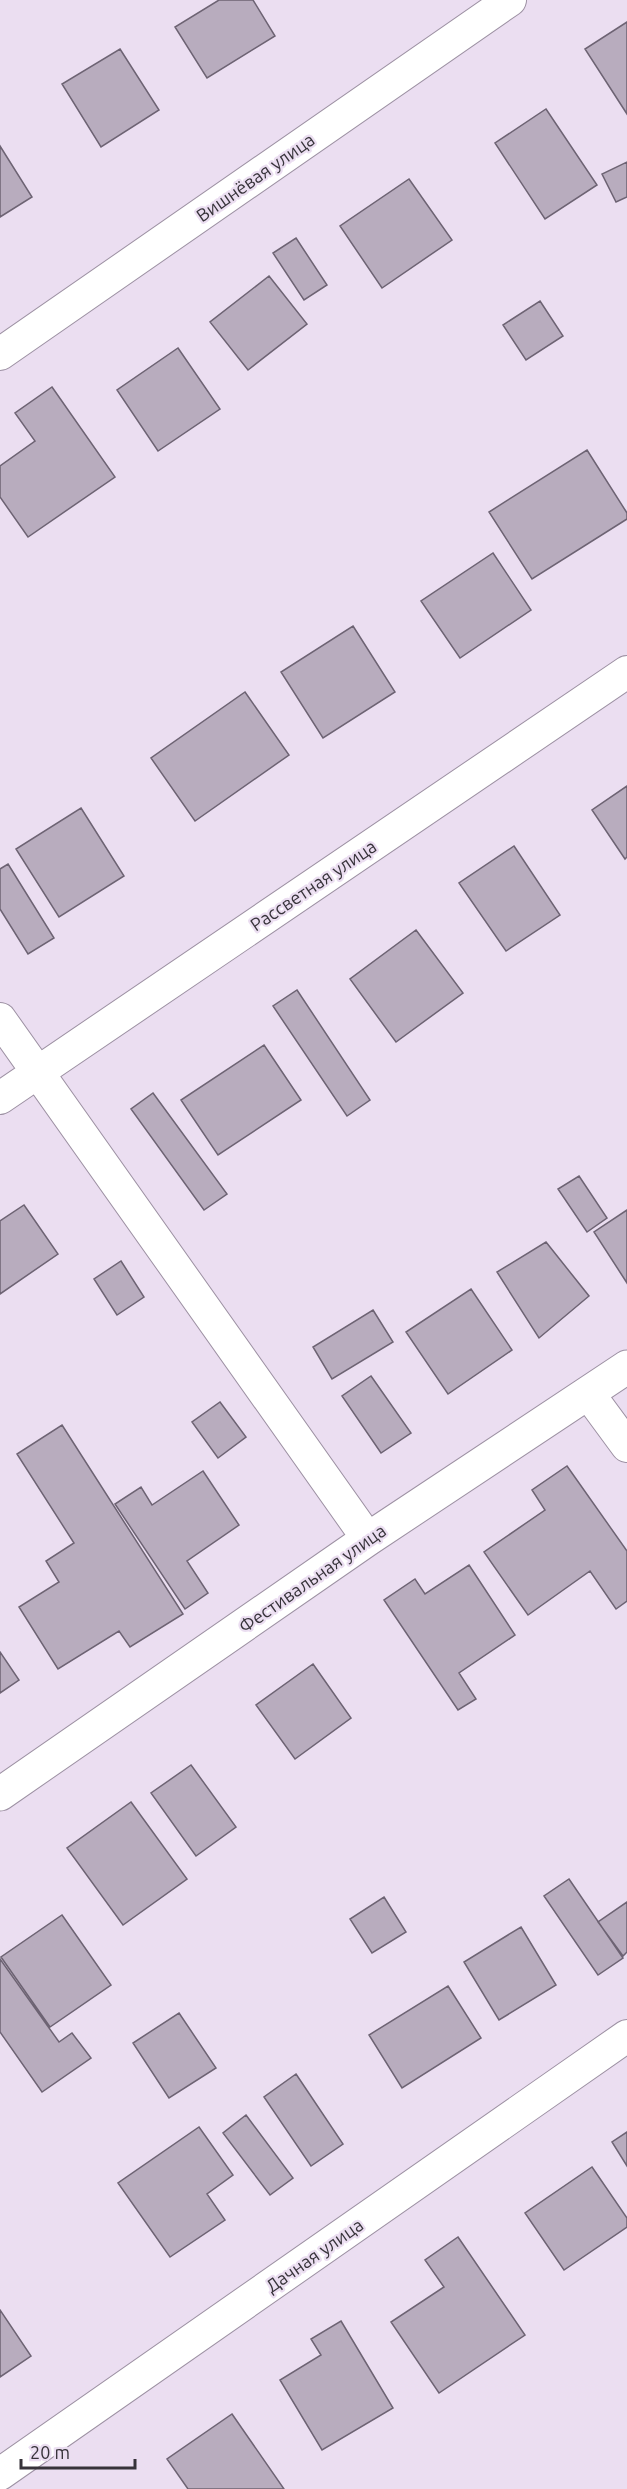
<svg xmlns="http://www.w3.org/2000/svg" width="627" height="2489" viewBox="0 0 627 2489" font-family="Ubuntu,sans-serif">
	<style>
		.building { fill: #b8acbe; stroke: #6d6373; stroke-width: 1.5 }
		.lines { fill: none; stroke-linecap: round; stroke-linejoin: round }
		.minor-casing { stroke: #9d91a3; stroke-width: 34 }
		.tertiary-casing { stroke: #9d91a3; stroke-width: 35 }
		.minor { stroke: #fff; stroke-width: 32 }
		.tertiary { stroke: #fff; stroke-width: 33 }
		.labels { text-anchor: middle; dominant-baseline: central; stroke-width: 4.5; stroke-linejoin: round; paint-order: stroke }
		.street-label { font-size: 18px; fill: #37333a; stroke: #ebdef1 }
	</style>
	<rect width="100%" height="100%" fill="#ebdef1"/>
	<path class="building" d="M219,0H253L275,36L207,78L175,27Z
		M627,22V114L585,49Z
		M120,49L159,110L101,147L62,84Z
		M546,109L597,185L545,219L495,143Z
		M0,146L32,197L0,217Z
		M627,162V197L616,202L602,174Z
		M409,179L452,240L382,288L340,226Z
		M296,238L327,285L304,300L273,253Z
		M269,276L307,324L248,370L210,322Z
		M540,301L563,336L526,360L503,325Z
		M178,348L220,409L158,451L117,390Z
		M52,387L115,477L28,537L0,497V466L35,441L15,413Z
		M587,450L627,513V519L532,579L489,512Z
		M493,553L531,610L460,658L421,601Z
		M353,626L395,692L323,738L281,672Z
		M245,692L289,755L195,821L151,758Z
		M627,786V857L625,859L592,810Z
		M81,808L124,876L59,917L16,849Z
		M514,846L560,915L506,951L459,883Z
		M8,864L54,938L28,954L0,909V869Z
		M416,930L463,993L396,1042L350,979Z
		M297,990L370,1100L347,1116L273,1006Z
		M264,1045L301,1100L218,1155L181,1100Z
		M153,1093L227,1194L204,1210L131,1109Z
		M579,1176L607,1218L587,1232L558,1189Z
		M24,1205L58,1254L0,1294V1221Z
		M627,1210V1283L594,1232Z
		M546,1242L589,1296L539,1338L497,1272Z
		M121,1261L144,1297L117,1315L94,1279Z
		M471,1289L512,1350L448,1394L406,1332Z
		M373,1310L393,1342L332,1379L313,1347Z
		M371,1376L411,1433L381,1453L342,1396Z
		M220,1402L246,1437L218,1458L192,1422Z
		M62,1425L183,1614L130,1647L119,1631L58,1669L19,1607L59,1582L46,1561L74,1543L17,1454Z
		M567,1466L627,1551V1601L616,1609L590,1571L528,1615L484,1552L545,1510L532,1490Z
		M203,1471L239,1525L187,1561L208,1593L185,1609L115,1504L141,1487L152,1505Z
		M469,1565L515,1635L459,1673L476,1699L458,1710L384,1600L415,1579L425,1594Z
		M0,1652L19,1680L0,1693Z
		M313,1664L351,1718L295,1759L256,1705Z
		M191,1765L236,1827L196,1856L151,1793Z
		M131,1802L187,1879L123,1925L67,1848Z
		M569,1879L623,1958L598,1975L544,1896Z
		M384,1897L406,1932L372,1953L350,1919Z
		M627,1902V1952L623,1956L598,1922Z
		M62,1915L111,1985L50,2027L1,1957Z
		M521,1927L556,1985L499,2020L464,1962Z
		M0,1959L59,2042L72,2033L91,2058L42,2092L0,2032Z
		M448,1986L481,2038L402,2088L369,2035Z
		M179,2013L216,2068L169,2098L133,2043Z
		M296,2074L343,2144L311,2166L264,2097Z
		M246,2115L293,2178L270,2195L223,2133Z
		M199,2127L233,2175L207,2194L225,2220L170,2257L118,2183Z
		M627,2132V2166L612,2142Z
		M592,2167L627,2218V2227L564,2270L525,2213Z
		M458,2237L525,2335L439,2393L391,2322L444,2287L425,2260Z
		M0,2310L31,2356L0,2377Z
		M341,2321L393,2408L322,2450L280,2380L321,2355L311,2339Z
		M232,2414L284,2489H188L167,2459Z"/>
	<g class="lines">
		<defs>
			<path id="minor" d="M0,354L510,0
				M0,1019L368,1539
				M0,1098L627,672
				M588,1393L627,1446
				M0,2474L627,2036"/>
			<path id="tertiary" d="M0,1794L368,1539L627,1367"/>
		</defs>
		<use href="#minor" class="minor-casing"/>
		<use href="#tertiary" class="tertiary-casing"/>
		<use href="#minor" class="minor"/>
		<use href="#tertiary" class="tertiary"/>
	</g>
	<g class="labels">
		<g class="street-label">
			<text transform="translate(255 177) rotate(-35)">Вишнёвая улица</text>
			<text transform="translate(313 885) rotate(-34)">Рассветная улица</text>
			<text transform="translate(312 1578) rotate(-35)">Фестивальная улица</text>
			<text transform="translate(314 2255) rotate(-35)">Дачная улица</text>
		</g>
	</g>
	<path d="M21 2459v9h114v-9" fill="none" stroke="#37333a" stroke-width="3"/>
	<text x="30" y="2459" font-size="18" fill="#37333a" stroke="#ebdef1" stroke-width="4.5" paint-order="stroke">20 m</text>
</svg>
